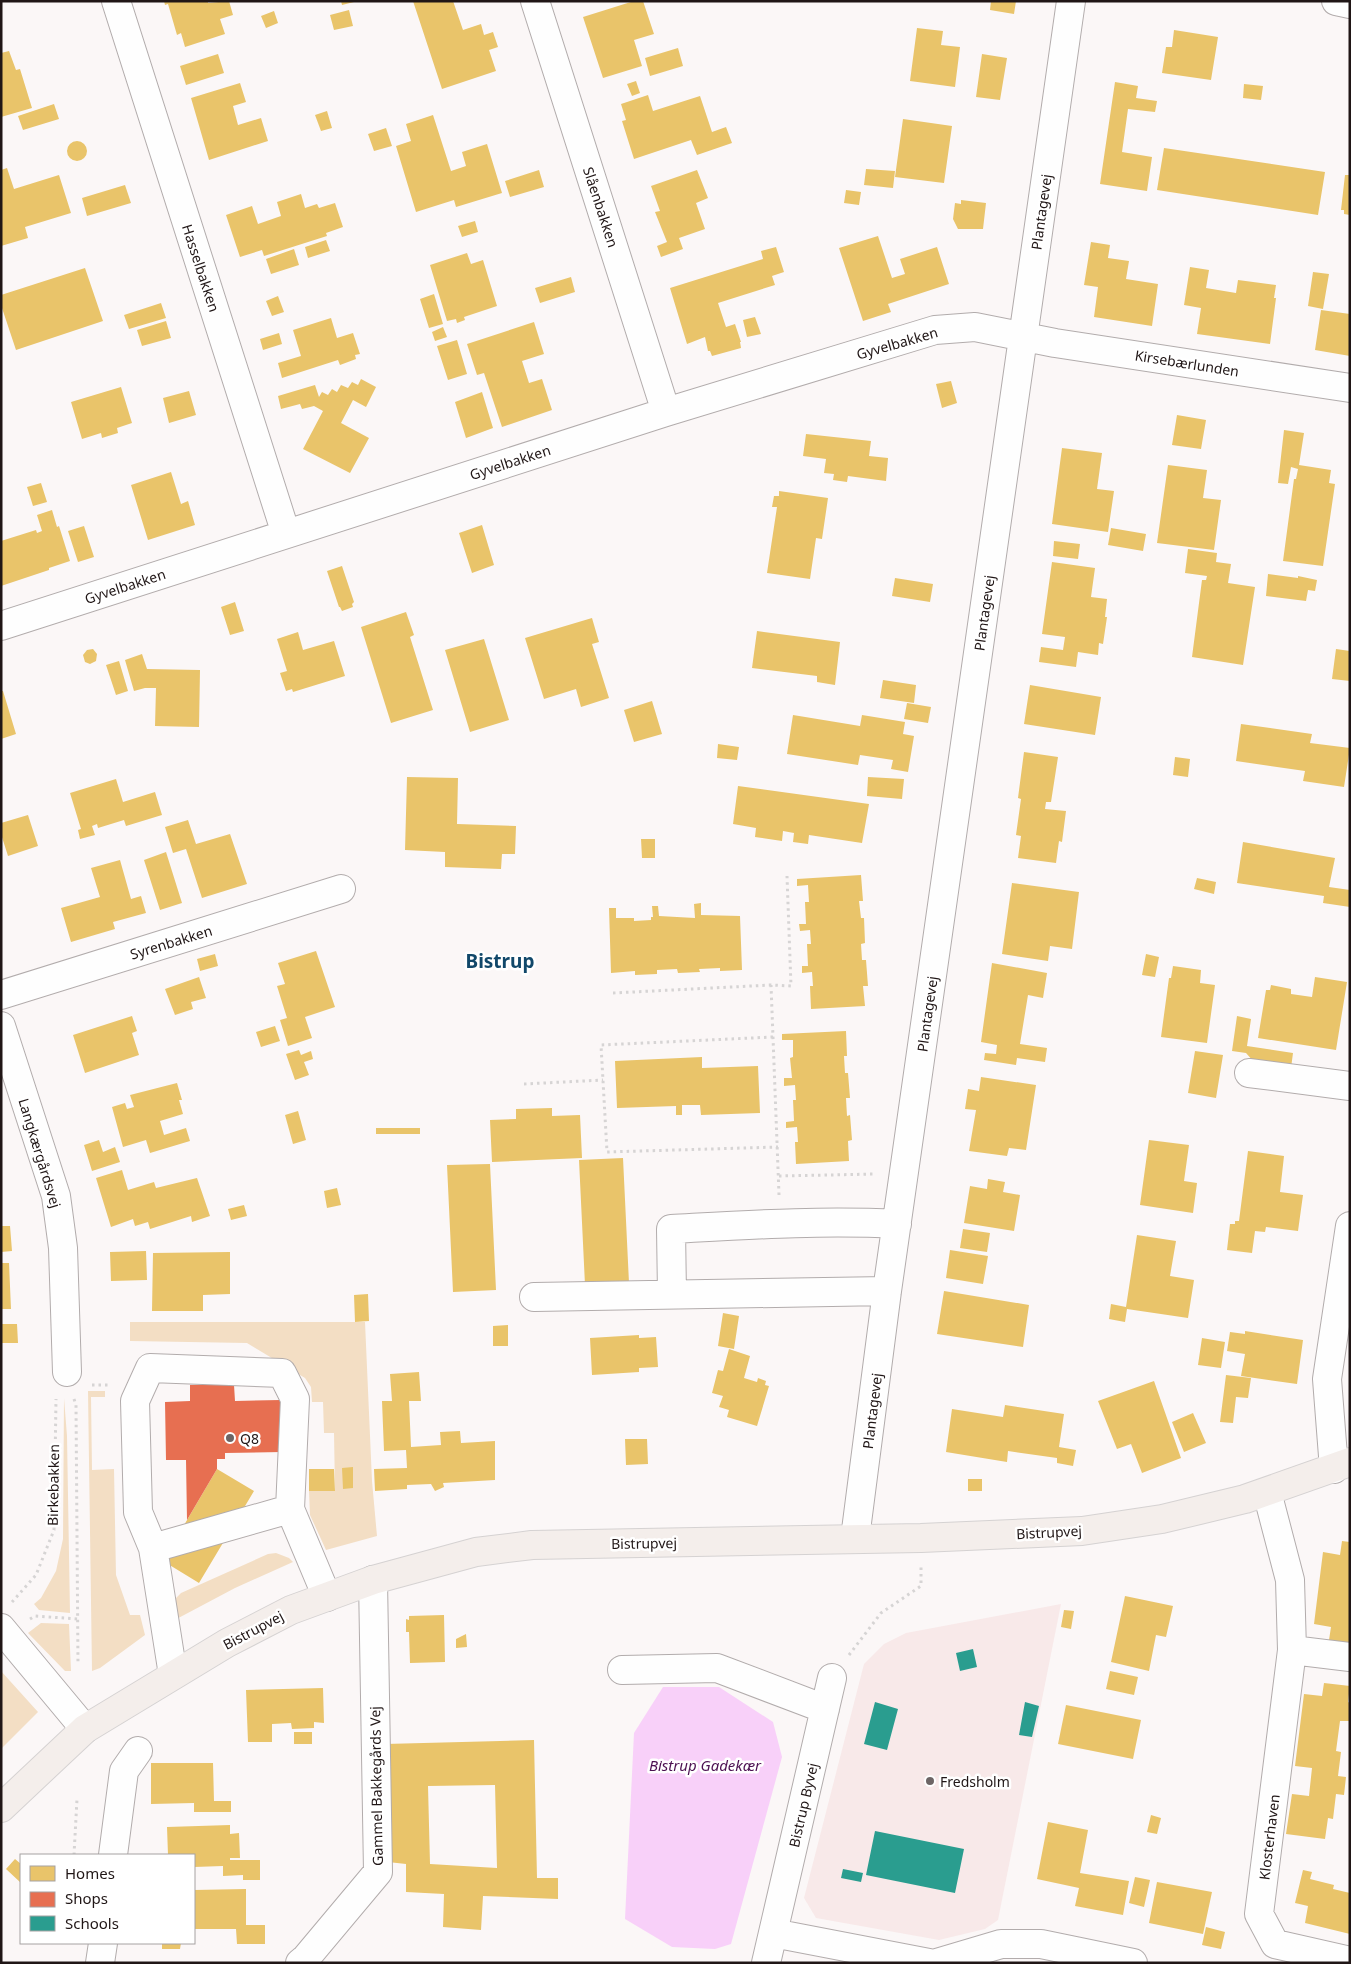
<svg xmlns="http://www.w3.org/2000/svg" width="1351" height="1964" viewBox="0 0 1351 1964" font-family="'Noto Sans',sans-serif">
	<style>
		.built { fill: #f8e9e9 }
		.green { fill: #f3dec4 }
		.water { fill: #f8d0f9 }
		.homes { fill: #e9c46a; fill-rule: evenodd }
		.shops { fill: #e76f51 }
		.schools { fill: #2a9d8f }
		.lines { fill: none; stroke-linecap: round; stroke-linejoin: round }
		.minor-casing { stroke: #b2acac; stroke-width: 30 }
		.major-casing { stroke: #d5d2d2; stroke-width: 30 }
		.path { stroke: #d6d4d4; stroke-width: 3; stroke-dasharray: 2.5 4; stroke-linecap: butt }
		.minor { stroke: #fefefe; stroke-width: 28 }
		.major { stroke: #f4eeeb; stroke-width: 28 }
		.poi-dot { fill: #6d6565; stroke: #fff; stroke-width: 2 }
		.labels { text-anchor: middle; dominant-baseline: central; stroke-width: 5; stroke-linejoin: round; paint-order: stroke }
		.street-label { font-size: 14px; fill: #201616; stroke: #fff }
		.poi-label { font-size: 14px; fill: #201616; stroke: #fff; text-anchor: start }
		.water-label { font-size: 15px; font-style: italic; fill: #4c1152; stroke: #fff }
		.district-label { font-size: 19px; font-weight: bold; fill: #11486a; stroke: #fff }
	</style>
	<rect width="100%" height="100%" fill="#fbf7f7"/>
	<path class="built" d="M1061,1604L998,1920L985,1929L939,1940L816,1918L804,1898L864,1664L884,1644L906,1633Z"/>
	<path class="green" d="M130,1322H365L372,1481L377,1536L326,1550L310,1515L309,1491H335L334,1433H324L323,1402H312L311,1387L305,1378L247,1343L130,1341Z
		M88,1391H105V1397H91L92,1470L114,1469L116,1575L130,1615H140L145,1635L100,1668L92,1671Z
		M64,1398L67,1436L70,1613L39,1610L34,1604L41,1598L56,1571L63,1539Z
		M276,1553L289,1558L293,1562L235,1588L169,1623L174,1600L181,1593L268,1554Z
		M41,1623L69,1624L71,1671H65L28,1633Z
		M1,1671L38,1712L1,1749Z"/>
	<path class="water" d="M663,1687H719L773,1722L782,1757L731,1944L715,1949L672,1947L625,1919L634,1733Z"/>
	<path class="homes" d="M164,1H208V3L229,1L233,15L220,19L225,34L185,47L181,33L177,35L168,4L165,5Z
		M341,1H354V2L342,5Z
		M413,1H453L463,30L481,24L484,35L493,32L498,47L489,50L496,71L442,89Z
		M634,1H643L654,34L634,40L642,66L603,78L583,17Z
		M991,1H1016L1014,14L990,10Z
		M349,10L353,26L334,30L330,15Z
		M274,11L278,23L266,28L261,16Z
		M917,28L943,31L941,45L960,47L955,87L910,81Z
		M1174,30L1218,37L1211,80L1162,73L1166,47H1172Z
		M678,48L683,66L650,76L645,58Z
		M9,51L16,70L20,69L32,108L1,117V53Z
		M218,54L224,73L186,85L180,66Z
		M982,54L1007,58L1000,100L976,97Z
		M636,81L640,93L632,96L627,84Z
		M1115,82L1138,86L1136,98L1157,101L1155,112L1128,109L1122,152L1152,157L1147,191L1100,184Z
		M240,83L246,102L233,106L238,125L261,118L268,141L209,160L191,98Z
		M1244,84L1263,86L1261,100L1243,98Z
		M648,95L653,111L700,96L712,132L726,127L732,143L697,155L691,140L634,159L622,121L626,120L621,104Z
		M54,104L59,119L23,130L18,116Z
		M327,111L332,128L321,131L315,115Z
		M433,115L451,171L466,166L462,152L487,144L502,193L456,207L454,200L416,212L396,146L411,141L406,124Z
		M903,119L952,126L944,183L895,177Z
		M386,128L392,146L374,151L368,134Z
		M67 151a10 10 0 1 1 20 0a10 10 0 1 1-20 0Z
		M1164,148L1325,172L1318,215L1157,190Z
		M7,168L14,189L59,175L71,213L25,227L28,238L1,246V170Z
		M866,169L895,171L893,188L864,185Z
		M539,170L544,187L510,197L505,181Z
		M697,170L708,198L696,203L705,229L679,238L683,249L661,257L657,246L667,242L655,212L660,211L651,186Z
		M1345,175H1350V215L1344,214V210H1341Z
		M125,185L131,203L87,216L82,198Z
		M846,190L861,192L859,205L844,203Z
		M301,194L305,208L317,204L319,208L335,203L343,227L326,233L327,236L264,256L262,250L240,257L226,215L252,206L258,224L281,216L277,202Z
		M961,200L986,203L983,229H958L953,219L955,203L961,204Z
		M475,221L478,232L462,237L458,226Z
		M878,236L892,278L905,274L900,259L937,247L949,284L888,304L891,312L863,321L839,248Z
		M326,240L330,251L308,258L305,247Z
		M1091,242L1110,245L1108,258L1129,261L1126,279L1158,284L1152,326L1094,317L1098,287L1084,285Z
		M776,247L784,272L772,276L775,285L718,303L726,327L735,324L741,342H740L741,348L712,356L710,351H708L705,337L687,344L670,288L763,259L761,251Z
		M294,249L299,265L271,274L266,259Z
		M467,253L471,264L483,260L497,306L464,317L465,320L457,323L456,319L447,321L430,265Z
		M1190,267L1209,270L1206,288L1236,293L1238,280L1276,285L1274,298H1276L1270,344L1197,334L1201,308L1184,305Z
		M85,268L103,321L16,350L1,305V295Z
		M1313,272L1329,274L1323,309L1308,306Z
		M571,277L575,292L540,303L535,288Z
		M434,294L443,324L429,328L420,299Z
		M278,296L284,312L272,316L266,301Z
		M161,303L166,318L129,329L124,315Z
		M1321,310L1350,314V356L1315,350Z
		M755,317L761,334L747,337L743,320Z
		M331,318L337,338L353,333L360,354L355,355L356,359L340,365L338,360L282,378L278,363L301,356L293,330Z
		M166,321L171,338L142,346L137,330Z
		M534,322L544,354L522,361L529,383L542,379L552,410L502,427L484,373L477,375L467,344Z
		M443,327L447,337L435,341L432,332Z
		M279,333L282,344L263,350L260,339Z
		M457,340L467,374L448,380L437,346Z
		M361,379L376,387L366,407L353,400L341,423L369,438L350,473L303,449L323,411L314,406L302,409L300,404L281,409L278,396L315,385L319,397L322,392L328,395L332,389L337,392L341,385L348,388L352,382L358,385Z
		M951,381L957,403L942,408L936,384Z
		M121,387L132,423L117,428L118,433L102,438L101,433L82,439L71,402Z
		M189,391L196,415L169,423L163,398Z
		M482,392L493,428L466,438L455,402Z
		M1177,415L1206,420L1201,449L1172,445Z
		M1284,430L1304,433L1299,465L1331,470L1329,483L1335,484L1323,566L1283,561L1294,479H1296L1298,469L1291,467L1288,484L1278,483Z
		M806,434L871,441L869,456L888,458L886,481L848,476L847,482L833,480L834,474L824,473L826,459L803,456Z
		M1062,448L1102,453L1097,489L1114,491L1108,532L1052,524Z
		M1168,465L1207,470L1203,498L1221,500L1214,550L1157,543Z
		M171,472L181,504L188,501L195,525L148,540L131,485Z
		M41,483L47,502L33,506L27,487Z
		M779,491L828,498L822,539L816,538L810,579L767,573L777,507H772L774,496H779Z
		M52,510L57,527L59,526L70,561L49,568V570L1,586V541L36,530L37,533L42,531L37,515Z
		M482,525L494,565L472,573L459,533Z
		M84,526L94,557L78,562L68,531Z
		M1111,528L1146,534L1143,551L1108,545Z
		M1054,541L1080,544L1078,559L1053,556Z
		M1188,549L1217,553L1216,562L1231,564L1228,583L1255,587L1243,665L1192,657L1202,580H1206L1207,576L1185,573Z
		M1052,562L1095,568L1091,597L1107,599L1105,617H1107L1103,644L1099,643L1098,655L1078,652L1076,667L1039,662L1041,647L1063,650L1065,637L1042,634Z
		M342,566L354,602L352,604L353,607L342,611L340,607H339L327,571Z
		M1268,574L1298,578V576L1317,580L1315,591L1308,590L1306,601L1266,596Z
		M895,578L933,584L930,602L892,596Z
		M235,602L244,631L230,635L221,607Z
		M406,612L414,635L410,637L433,710L391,723L361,627Z
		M592,618L599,642L592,644L609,698L581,707L576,689L544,699L525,638Z
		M757,631L840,642L835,685L817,682V676L752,668Z
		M298,632L303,650L334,641L345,676L293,692L292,689L286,691L280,673L287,671L277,639Z
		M484,639L509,720L470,732L445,650Z
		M93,649L97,654L96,661L90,664L85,662L83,655L87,650Z
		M1336,649L1350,651V681L1332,679Z
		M142,654L147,669L200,670L199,727L155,726L156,688H145L134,691L125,660Z
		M119,661L128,691L116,695L106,665Z
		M883,680L916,685L914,703L880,698Z
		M1030,685L1101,697L1095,735L1024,724Z
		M1,691H3L16,734L1,739Z
		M652,701L662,734L634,742L624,710Z
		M907,703L931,707L928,723L904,719Z
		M793,715L860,726L862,715L905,722L903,734L914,736L908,772L891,769L893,760L860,755L858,765L787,754Z
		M1241,724L1312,734L1310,743L1350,748L1344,787L1303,781L1305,771L1236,761Z
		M718,744L739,747L737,760L717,758Z
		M1024,752L1058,757L1051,802H1046L1045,809L1066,811L1062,842L1059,841L1056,863L1018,858L1021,836L1016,835L1021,799L1018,798Z
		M1175,757L1190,759L1188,777L1173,775Z
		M407,777L458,778L457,824L516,826L515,854H502L501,869L445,867V852L405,850Z
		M868,777L904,779L902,799L867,796Z
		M116,779L123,802L155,792L162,815L126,826L124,820L98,828L97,824L92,826L95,835L80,839L78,830L81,829L70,793Z
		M738,786L869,804L862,843L809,835L808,844L793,842L794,833L783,831L782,841L755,837L756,828L733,824Z
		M28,815L38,846L8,856L1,834V823Z
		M188,820L196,844L230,834L247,884L202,898L186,849L173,853L165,827Z
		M641,839H655V858H642Z
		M1243,842L1335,858L1329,887L1350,890V907L1323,903L1324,896L1237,883Z
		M166,852L182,903L160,910L144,860Z
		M120,860L131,899L141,896L146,913L113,922L115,929L71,942L61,908L100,897L91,868Z
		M861,875L863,901H859L861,918H864L865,943L861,944L862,960H866L868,986H863L865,1006L811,1009L810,986H813L812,972L802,973V966H808L807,944H811L810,930L800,931L799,924H806L805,902H809L808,885L797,886V879Z
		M1197,878L1216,882L1214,894L1194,889Z
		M1012,883L1079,892L1072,949L1050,946L1048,961L1002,954Z
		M701,903V915L740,916L742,970L720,971V968L699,969L700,972L678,973L677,969L657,970V974L635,975V971L611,973L609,908H616V918H634V921L651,920V917H653L652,906H658L659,916L695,918L694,904Z
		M316,951L335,1007L305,1017L312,1038L288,1046L280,1020L287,1018L277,986L285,984L278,963Z
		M215,954L218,966L200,971L197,959Z
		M1146,954L1159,957L1155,977L1142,975Z
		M992,963L1047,973L1043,998L1028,995L1020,1044L1047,1048L1045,1062L1017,1058L1016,1065L984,1060L985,1053L996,1054L997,1045L981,1042Z
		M1173,966L1201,970L1200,983L1215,985L1207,1043L1161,1037L1169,978H1171Z
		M199,977L206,998L191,1002L193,1009L175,1015L165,989Z
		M1315,977L1347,982L1336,1050L1258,1038L1266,990H1270L1271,985L1291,989V994L1312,997Z
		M132,1016L137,1031L132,1033L139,1055L85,1073L73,1035Z
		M1237,1016L1251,1019L1247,1046L1293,1053L1291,1068L1254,1062L1246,1053L1232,1051Z
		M275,1026L280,1041L261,1047L256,1032Z
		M846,1031L847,1056H844L845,1073H848L850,1098H846L847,1116L850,1115L852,1140L848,1141L849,1161L796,1164L795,1142H798L797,1127L786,1128V1122L794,1121L793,1100H796L795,1085L784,1086V1078H792L790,1058L793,1057V1040H782V1034Z
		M299,1050L301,1055L311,1051L313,1059L304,1062L309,1075L295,1080L286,1054Z
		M1195,1051L1223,1055L1216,1098L1188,1093Z
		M702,1057V1068L758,1066L760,1113L701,1115L700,1105H682V1115H676V1106L617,1108L615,1061Z
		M981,1077L1036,1085L1026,1150L1009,1148L1007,1156L969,1151L976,1110L965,1109L968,1089L979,1091Z
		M177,1083L182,1100H179L183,1114L160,1121L164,1135L186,1128L190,1141L150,1153L146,1140L123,1147L112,1107L125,1103L127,1109L134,1107L130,1095Z
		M552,1108V1116L580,1115L582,1158L492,1162L490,1120L516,1119V1109Z
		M298,1111L306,1140L293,1144L285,1115Z
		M376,1128H420V1134H376Z
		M99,1140L103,1152L115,1147L120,1162L92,1171L84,1145Z
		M1149,1140L1189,1145L1184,1181L1197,1183L1193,1213L1140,1205Z
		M1248,1151L1284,1156L1280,1192L1303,1195L1298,1231L1266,1227L1265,1232L1255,1231L1252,1253L1227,1250L1230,1224H1235V1221H1239Z
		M623,1158L629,1283L585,1285L579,1160Z
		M490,1164L496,1290L453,1292L447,1165Z
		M122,1170L128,1190L154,1182L156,1188L197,1178L210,1216L192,1222L191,1216L150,1229L148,1222L135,1226L133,1219L111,1227L96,1178Z
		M988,1179L1005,1182L1003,1192L1020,1195L1014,1231L964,1223L970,1186L987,1189Z
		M337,1188L341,1205L327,1208L324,1191Z
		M244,1205L247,1216L231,1220L228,1209Z
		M1,1226H10L12,1251L1,1252Z
		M963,1229L990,1233L987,1252L960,1248Z
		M1137,1235L1176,1241L1170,1276L1194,1280L1188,1318L1127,1309L1125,1322L1109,1319L1111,1304L1126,1307Z
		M950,1250L988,1256L983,1284L946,1278Z
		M146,1251L147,1280L111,1281L110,1252Z
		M230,1252V1294L203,1295V1311H152L153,1253Z
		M1,1263H9L11,1309H1Z
		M944,1291L1029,1305L1023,1347L937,1334Z
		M368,1294L369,1321L355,1322L354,1295Z
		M723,1313L739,1316L734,1349L718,1346Z
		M1,1324H17L18,1343H1Z
		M508,1325V1346H493V1326Z
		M1245,1331L1303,1340L1297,1384L1241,1376L1245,1354L1227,1351L1230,1332L1245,1334Z
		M639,1335V1338L656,1337L658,1367L639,1368V1372L592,1375L590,1338Z
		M1202,1338L1225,1342L1221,1368L1198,1365Z
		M729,1349L750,1356L744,1378L757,1382L758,1378L766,1381L765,1385L769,1386L757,1426L727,1417L729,1410L719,1407L723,1396L712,1393L718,1370L723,1371Z
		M419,1372L421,1401H409L411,1447L441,1445L440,1432L460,1431L461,1443L495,1441V1480L443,1483L444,1487L435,1491L431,1484L407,1485V1489L375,1491L374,1469L407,1468L406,1450L384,1451L382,1401H392L390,1374Z
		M1226,1375L1251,1378L1248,1398L1236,1397L1233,1423L1220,1422Z
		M1154,1381L1181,1458L1142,1473L1131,1444L1117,1449L1098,1401Z
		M1005,1405L1064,1414L1059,1447L1076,1450L1073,1466L1057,1463V1458L1008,1451L1007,1462L946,1452L952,1409L1003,1417Z
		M1193,1413L1206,1443L1184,1452L1172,1422Z
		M625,1439H647L648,1464L626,1465Z
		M353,1467V1488L343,1489L342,1468Z
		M217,1469L254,1491L199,1583L163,1561Z
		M309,1469H334L335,1491H309Z
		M968,1479H982V1491H968Z
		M1342,1541L1350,1542V1643L1329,1640L1331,1627L1314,1624L1323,1552L1340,1555Z
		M1125,1596L1173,1606L1166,1637L1156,1635L1149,1671L1111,1662Z
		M1064,1610L1074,1611L1071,1629L1061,1627Z
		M444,1615L445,1662L410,1663L409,1632H406V1619L409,1620V1616Z
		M466,1634L467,1647L456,1648V1639Z
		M1110,1671L1138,1677L1134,1695L1106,1689Z
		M1324,1683L1350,1686L1348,1702L1350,1703L1349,1721H1340L1336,1751L1341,1752L1338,1776L1346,1777L1344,1795L1336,1794L1333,1819L1328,1818L1325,1839L1286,1834L1292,1794L1309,1796L1312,1768L1295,1766L1304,1694L1322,1696Z
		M323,1688L324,1723L314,1722V1728L292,1729L291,1723L272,1724V1742H248L246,1690Z
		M1066,1705L1141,1720L1133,1759L1058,1744Z
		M294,1732H312V1744H294Z
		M534,1740L537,1878H558V1899L483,1896L481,1930L443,1927L444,1894L406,1892V1864L388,1862L385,1744ZM495,1785L497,1868L430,1864L428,1786Z
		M151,1763H213L214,1801H231V1812H194V1803L151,1804Z
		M1151,1815L1161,1818L1157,1834L1147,1832Z
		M1048,1822L1088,1830L1080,1873L1129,1881L1123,1915L1075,1906L1079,1888L1037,1879Z
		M230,1825V1834L239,1833L240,1858H230V1860H260V1880H243V1875L223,1876V1866L194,1867V1855H168L167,1827Z
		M15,1859L21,1864V1883L6,1869Z
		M1303,1870L1312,1872L1310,1879L1334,1885L1333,1889L1350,1893V1934L1305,1923L1308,1906L1295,1903Z
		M1135,1877L1150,1880L1144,1907L1129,1903Z
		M1157,1882L1212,1892L1203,1934L1149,1923Z
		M246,1889V1925H265V1944H237L236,1929H194V1890Z
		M1206,1927L1225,1932L1221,1949L1202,1945Z
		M162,1943H181L180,1949H162Z"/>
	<path class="shops" d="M190,1385H234L235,1401L281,1400L282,1452L225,1453V1459H217V1469L187,1520L186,1460H166L165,1402L190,1401Z"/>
	<path class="schools" d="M973,1649L977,1667L960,1671L956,1653Z
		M875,1702L898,1709L887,1750L864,1744Z
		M1025,1702L1039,1706L1032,1737L1019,1735Z
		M875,1831L964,1849L955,1893L866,1875Z
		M843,1869L863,1873L861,1882L841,1878Z"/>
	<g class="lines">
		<defs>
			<path id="minor" d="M116,1L286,534
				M535,1L666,412
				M1336,1L1350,4
				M1,626L666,412L935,330L975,327L1055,343L1350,388
				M1,995L341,889
				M1,1026L56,1196L63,1248L67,1372
				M1249,1073L1350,1086
				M672,1294L671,1229C746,1225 821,1220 897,1224
				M534,1297L887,1291
				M1334,1469L1327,1379L1350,1226
				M1267,1492L1290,1580L1292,1650L1259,1914L1275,1944L1350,1961
				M855,1538L887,1291L1071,1
				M153,1548L138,1512L135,1401L150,1368L282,1373L295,1399L290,1509
				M1,1628L85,1729
				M1292,1650L1350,1657
				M622,1670L717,1668L825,1709
				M173,1675L153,1548L290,1509L327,1597
				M113,1855L124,1771L138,1751
				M773,1933L929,1963
				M100,1963L103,1943
				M300,1963L306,1958L378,1872L373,1580
				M766,1963L832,1678
				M937,1963L1001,1944H1041L1133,1963"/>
			<path id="major" d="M1,1808L85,1729L227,1643L291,1610L373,1580L476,1552L532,1545L921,1538L1082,1531L1162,1519L1245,1499L1350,1462"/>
		</defs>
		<use href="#minor" class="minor-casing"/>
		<use href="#major" class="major-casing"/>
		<path class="path" d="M613,993L771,985
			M773,1037L601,1045L607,1152L778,1147
			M524,1084L603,1080
			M779,1176L876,1174
			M779,1195L771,985L791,986L787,876
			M92,1385H111
			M74,1399L76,1405L78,1665
			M12,1602L36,1575L54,1530L56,1399
			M30,1619L35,1616L78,1619
			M849,1655L881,1613L921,1586V1566
			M74,1855L77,1799"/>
		<use href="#minor" class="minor"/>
		<use href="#major" class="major"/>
	</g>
	<g class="poi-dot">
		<circle cx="230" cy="1438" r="5"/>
		<circle cx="930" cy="1781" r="5"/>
	</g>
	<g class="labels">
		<g class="street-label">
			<text transform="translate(601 207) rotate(72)">Slåenbakken</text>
			<text transform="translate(1041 212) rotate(-82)">Plantagevej</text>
			<text transform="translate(201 268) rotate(72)">Hasselbakken</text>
			<text transform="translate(897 343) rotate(-16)">Gyvelbakken</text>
			<text transform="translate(1187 363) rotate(9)">Kirsebærlunden</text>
			<text transform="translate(510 462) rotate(-18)">Gyvelbakken</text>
			<text transform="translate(125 586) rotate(-18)">Gyvelbakken</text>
			<text transform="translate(984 613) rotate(-82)">Plantagevej</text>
			<text transform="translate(171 942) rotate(-17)">Syrenbakken</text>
			<text transform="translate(927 1014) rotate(-82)">Plantagevej</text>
			<text transform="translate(40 1153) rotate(73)">Langkærgårdsvej</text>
			<text transform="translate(872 1411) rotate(-83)">Plantagevej</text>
			<text transform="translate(53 1485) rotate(-89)">Birkebakken</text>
			<text transform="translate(1049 1532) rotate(-3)">Bistrupvej</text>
			<text transform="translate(644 1543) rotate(-1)">Bistrupvej</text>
			<text transform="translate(253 1630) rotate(-28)">Bistrupvej</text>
			<text transform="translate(376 1786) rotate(-91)">Gammel Bakkegårds Vej</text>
			<text transform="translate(803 1805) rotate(-77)">Bistrup Byvej</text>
			<text transform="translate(1269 1837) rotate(-83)">Klosterhaven</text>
		</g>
		<g class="poi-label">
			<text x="240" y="1438">Q8</text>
			<text x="940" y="1781">Fredsholm</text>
		</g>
		<g class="water-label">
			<text x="705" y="1765">Bistrup Gadekær</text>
		</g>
		<g class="district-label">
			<text x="500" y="961">Bistrup</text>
		</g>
	</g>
	<rect width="1351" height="1964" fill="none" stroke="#201616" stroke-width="5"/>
	<rect x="20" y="1854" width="175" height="90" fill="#ffffff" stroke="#a6a2a2"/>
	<rect x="30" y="1866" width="25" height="15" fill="#e9c46a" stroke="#a6a2a2"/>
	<text x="65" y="1879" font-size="15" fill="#201616">Homes</text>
	<rect x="30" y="1892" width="25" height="15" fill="#e76f51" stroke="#a6a2a2"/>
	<text x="65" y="1904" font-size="15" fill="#201616">Shops</text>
	<rect x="30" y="1916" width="25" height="15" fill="#2a9d8f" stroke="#a6a2a2"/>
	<text x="65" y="1929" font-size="15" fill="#201616">Schools</text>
</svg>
